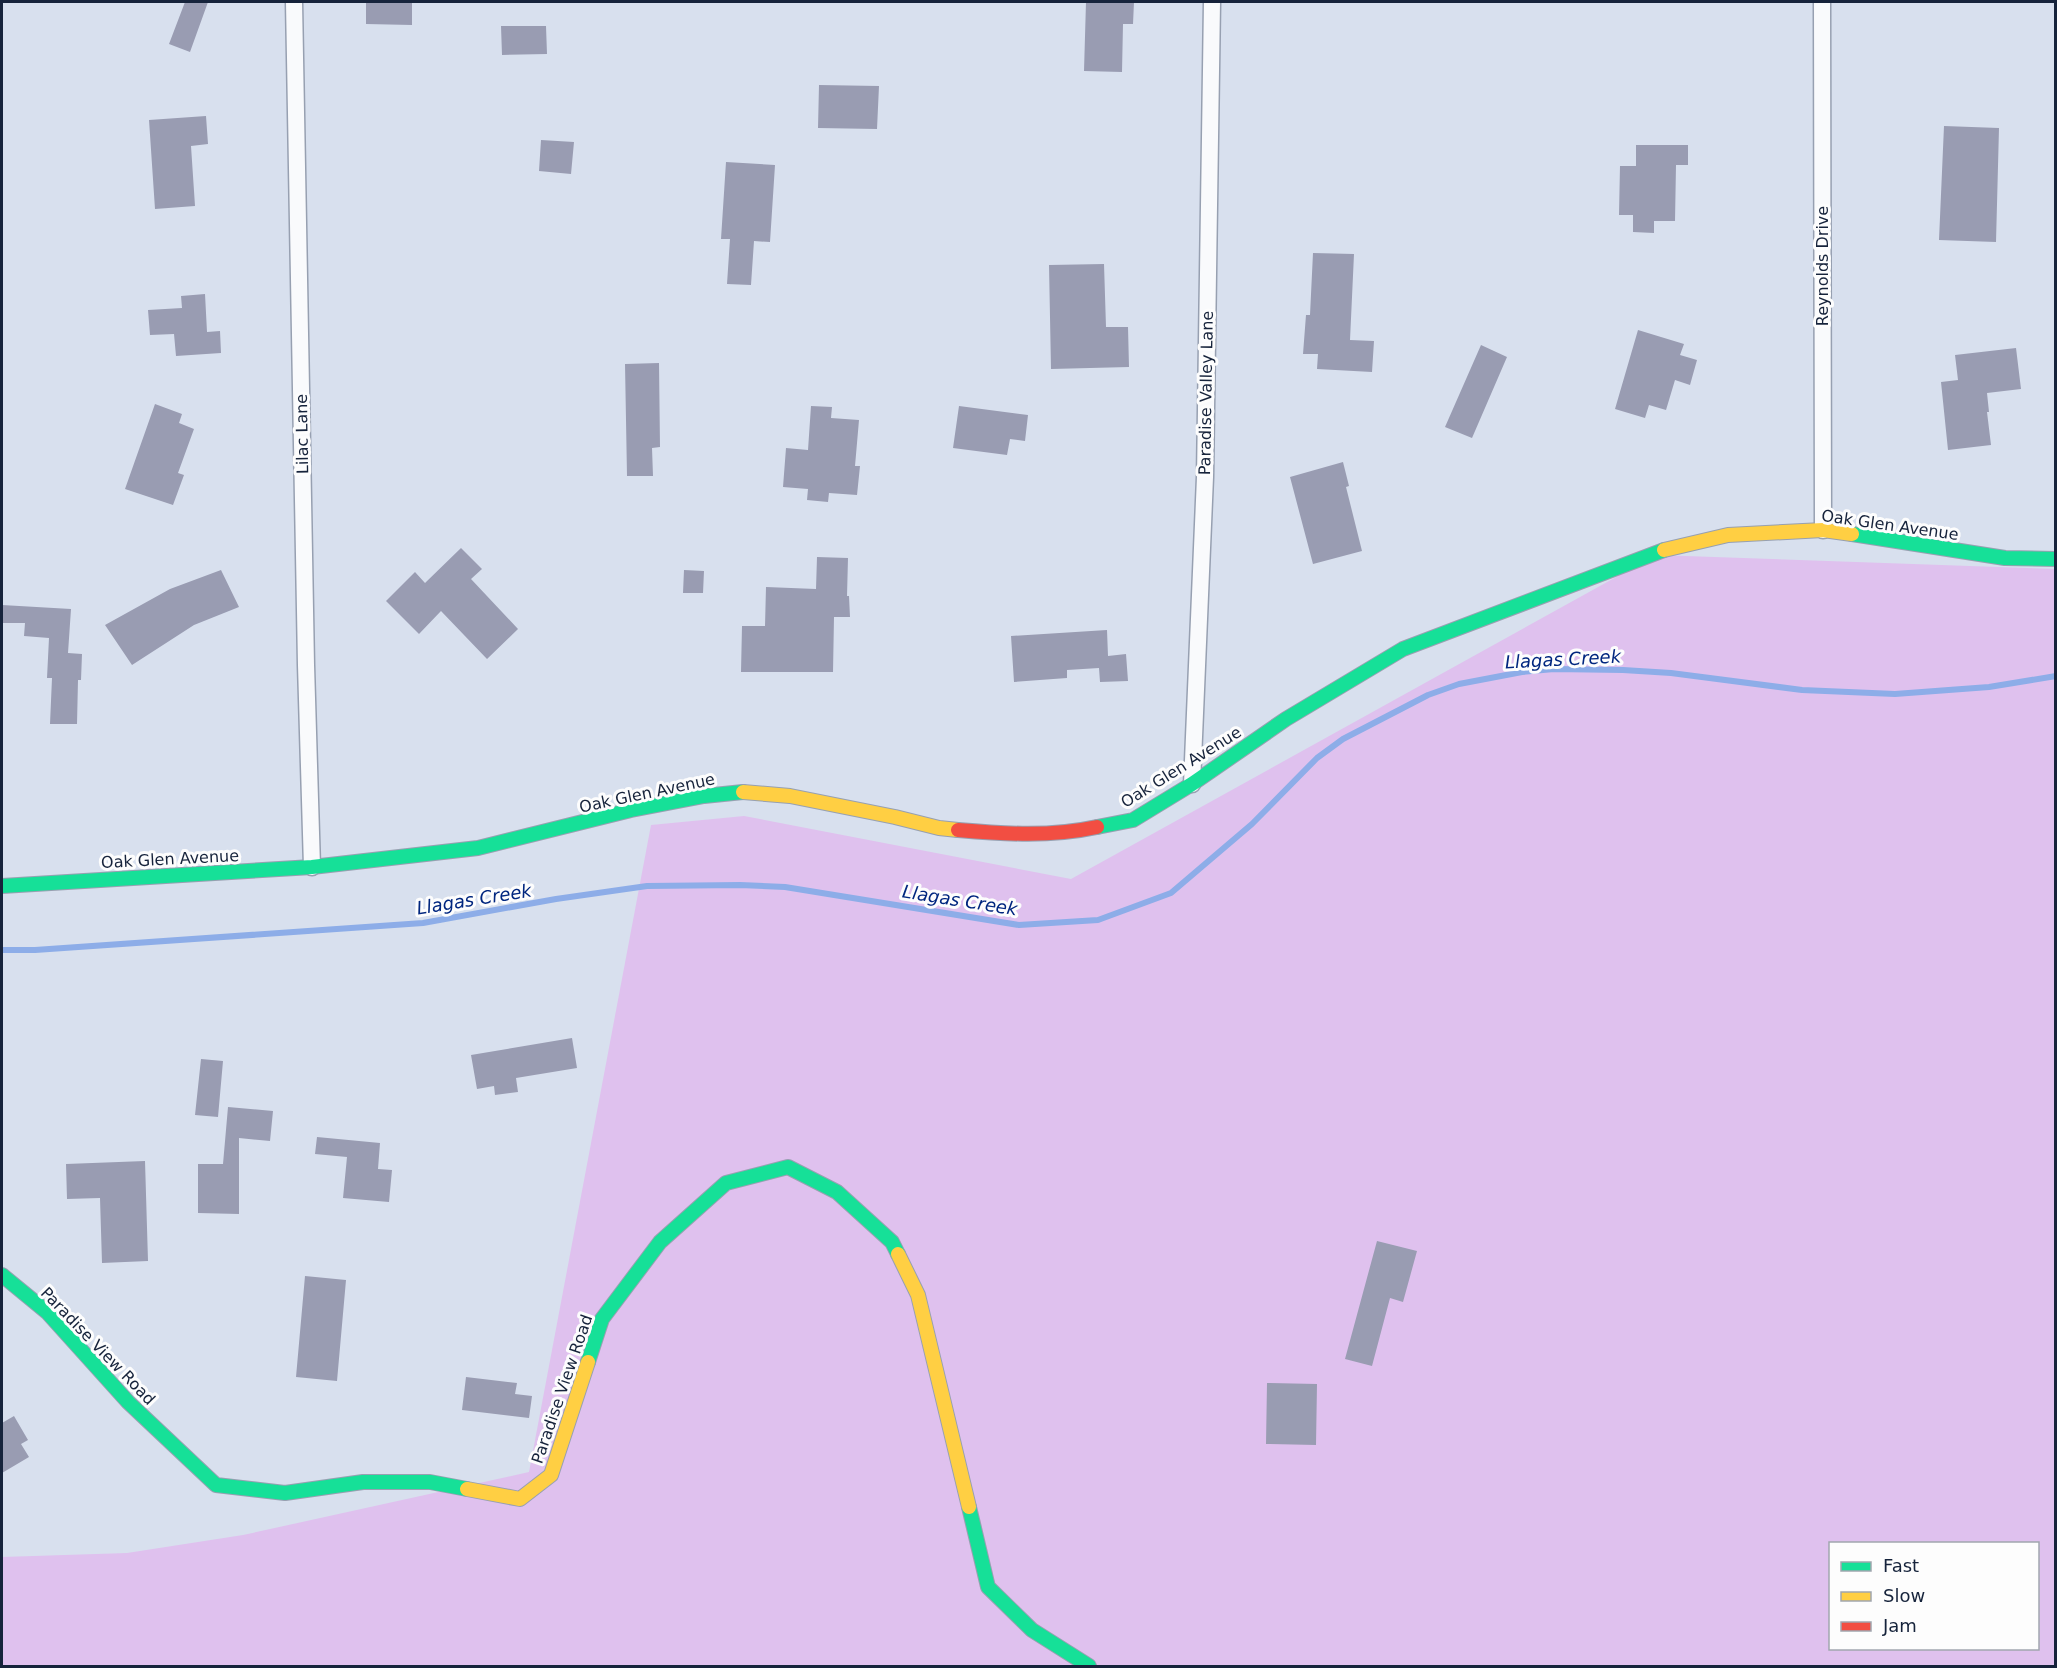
<svg xmlns="http://www.w3.org/2000/svg" width="2057" height="1668" viewBox="0 0 2057 1668" font-family="'DejaVu Sans',sans-serif">
	<style>
		.green { fill: #dfc1ee; fill-rule: evenodd }
		.lines { fill: none; stroke-linecap: round; stroke-linejoin: round }
		.stream { stroke: #8dade8; stroke-width: 6 }
		.building { fill: #999cb2 }
		.street-casing { stroke: #97a0b1; stroke-width: 19 }
		.fast-casing { stroke: #97a0b1; stroke-width: 16 }
		.slow-casing { stroke: #97a0b1; stroke-width: 16 }
		.jam-casing { stroke: #97a0b1; stroke-width: 16 }
		.street { stroke: #f9fafc; stroke-width: 16 }
		.fast { stroke: #16e098; stroke-width: 14 }
		.slow { stroke: #ffcf43; stroke-width: 14 }
		.jam { stroke: #f24e42; stroke-width: 14 }
		.labels { text-anchor: middle; dominant-baseline: central; stroke-width: 6; stroke-linejoin: round; paint-order: stroke }
		.street-label { font-size: 16px; fill: #16233b; stroke: #fdfdfd }
		.water-label { font-size: 18px; font-style: italic; fill: #00267f; stroke: #fdfdfd }
	</style>
	<rect width="100%" height="100%" fill="#d8e0ee"/>
	<path class="green" d="M1656,555L2055,569V1666H2V1557L127,1553L243,1535L529,1472L651,825L744,816L1071,879ZM1830,1544H2038V1648H1830Z"/>
	<g class="lines">
		<path class="stream" d="M2,950H35L423,923L556,899L647,886L740,885L785,887L1019,925L1098,920L1171,893L1252,824L1317,758L1343,739L1428,695L1459,684L1522,672L1554,669L1623,670L1671,673L1802,690L1895,694L1989,687L2056,676"/>
	</g>
	<path class="building" d="M185,2H208L190,52L169,44Z
		M366,2H412V25L366,24Z
		M1086,2H1134L1133,24H1123L1122,72L1084,71Z
		M501,26H546L547,54L502,55Z
		M819,85L879,86L877,129L818,128Z
		M206,116L208,144L191,146L195,206L155,209L149,120Z
		M1944,126L1999,128L1996,242L1939,240Z
		M541,140L574,142L571,174L539,171Z
		M1636,145H1688V165H1676L1675,221H1654V233L1633,232V215H1619L1620,166H1636Z
		M726,162L775,165L770,242L754,241L751,285L727,284L730,239H721Z
		M1313,253L1354,254L1350,340L1374,341L1372,372L1317,369L1318,354H1303L1306,315H1310Z
		M1104,264L1106,327H1128L1129,367L1051,369L1049,265Z
		M205,294L207,332L220,331L221,353L176,356L174,334L150,335L148,310L182,308L181,296Z
		M1638,330L1684,344L1680,355L1697,360L1690,385L1675,380L1666,410L1649,405L1645,418L1615,409Z
		M1481,345L1507,357L1472,438L1445,427Z
		M2016,348L2021,389L1987,393L1989,412H1987L1991,445L1948,450L1941,382L1958,380L1955,355Z
		M659,363L660,447L652,448L653,476H627L625,364Z
		M155,404L182,414L179,423L194,429L178,473L184,475L173,505L125,489Z
		M811,406L832,407L831,418L859,420L855,466H860L857,495L829,493L828,502L807,500L808,489L783,487L786,448L808,450Z
		M959,406L1028,415L1025,441L1010,439L1007,455L953,448Z
		M1343,462L1349,486L1346,487L1362,551L1313,564L1290,477Z
		M461,548L482,569L471,579L518,629L487,659L441,611L419,634L386,601L415,572L425,583Z
		M817,557L848,558L847,596H849L850,617H834L833,672H741L742,626H765L766,587L816,589Z
		M221,570L239,607L194,625L132,665L105,625L170,589Z
		M684,570L704,571L703,593H683Z
		M2,605L71,609L68,653L82,654L81,680H78L77,724H50L52,678H47L49,638L24,636L25,623H2Z
		M1107,630L1108,656L1126,654L1128,681L1100,682L1099,668L1067,670V678L1014,682L1011,636Z
		M572,1038L577,1068L516,1078L518,1092L495,1095L494,1086L477,1089L471,1055Z
		M201,1059L223,1061L218,1117L195,1115Z
		M228,1107L273,1111L270,1141L239,1138V1214L198,1213V1164H223Z
		M317,1137L380,1143L378,1169L392,1170L389,1202L343,1198L347,1157L315,1154Z
		M145,1161L148,1261L102,1263L100,1198L67,1199L66,1164Z
		M1377,1241L1417,1251L1403,1302L1390,1298L1372,1366L1345,1359Z
		M305,1276L346,1280L337,1381L296,1377Z
		M466,1377L517,1383L515,1394L532,1396L529,1418L462,1410Z
		M1267,1383L1317,1384L1316,1445L1266,1444Z
		M14,1416L28,1440L21,1444L29,1457L2,1473V1423Z"/>
	<g class="lines">
		<defs>
			<path id="street" d="M294,2L306,665L312,867
				M1822,2L1823,530
				M1192,784L1205,477L1212,2"/>
			<path id="fast" d="M1852,534L2005,558L2056,559
				M1097,827L1133,820L1192,784L1286,719L1403,649L1664,550
				M2,886L312,867L478,848L631,810L704,796L743,792
				M2,1275L47,1312L128,1402L216,1485L285,1493L363,1482H430L467,1489
				M588,1362L602,1319L660,1242L726,1183L788,1167L837,1192L892,1242L898,1254
				M969,1507L988,1587L1032,1630L1089,1666"/>
			<path id="slow" d="M1664,550L1728,535L1823,530L1852,534
				M743,792L790,796L895,817L939,828L958,830
				M898,1254L918,1295L969,1507
				M467,1489L520,1499L551,1475L588,1362"/>
			<path id="jam" d="M958,830C1005,834 1051,837 1097,827"/>
		</defs>
		<use href="#street" class="street-casing"/>
		<use href="#fast" class="fast-casing"/>
		<use href="#slow" class="slow-casing"/>
		<use href="#jam" class="jam-casing"/>
		<use href="#street" class="street"/>
		<use href="#fast" class="fast"/>
		<use href="#slow" class="slow"/>
		<use href="#jam" class="jam"/>
	</g>
	<g class="labels">
		<g class="street-label">
			<text transform="translate(1822 266) rotate(-90)">Reynolds Drive</text>
			<text transform="translate(1206 393) rotate(-89)">Paradise Valley Lane</text>
			<text transform="translate(302 434) rotate(-91)">Lilac Lane</text>
			<text transform="translate(1890 525) rotate(8)">Oak Glen Avenue</text>
			<text transform="translate(1181 767) rotate(-32)">Oak Glen Avenue</text>
			<text transform="translate(647 793) rotate(-12)">Oak Glen Avenue</text>
			<text transform="translate(170 859) rotate(-3)">Oak Glen Avenue</text>
			<text transform="translate(98 1346) rotate(46)">Paradise View Road</text>
			<text transform="translate(562 1389) rotate(-71)">Paradise View Road</text>
		</g>
		<g class="water-label">
			<text transform="translate(1563 659) rotate(-3)">Llagas Creek</text>
			<text transform="translate(474 899) rotate(-9)">Llagas Creek</text>
			<text transform="translate(960 900) rotate(9)">Llagas Creek</text>
		</g>
	</g>
	<rect width="2057" height="1668" fill="none" stroke="#16233b" stroke-width="6"/>
	<rect x="1829" y="1542" width="210" height="108" fill="#fdfdfd" stroke="#a1a6af" stroke-width="1.5"/>
	<rect x="1841" y="1562" width="30" height="9" fill="#16e098" stroke="#a1a6af" stroke-width="1.5"/>
	<text x="1883" y="1572" font-size="18" fill="#16233b">Fast</text>
	<rect x="1841" y="1592" width="30" height="9" fill="#ffcf43" stroke="#a1a6af" stroke-width="1.5"/>
	<text x="1883" y="1602" font-size="18" fill="#16233b">Slow</text>
	<rect x="1841" y="1622" width="30" height="9" fill="#f24e42" stroke="#a1a6af" stroke-width="1.5"/>
	<text x="1883" y="1632" font-size="18" fill="#16233b">Jam</text>
</svg>
